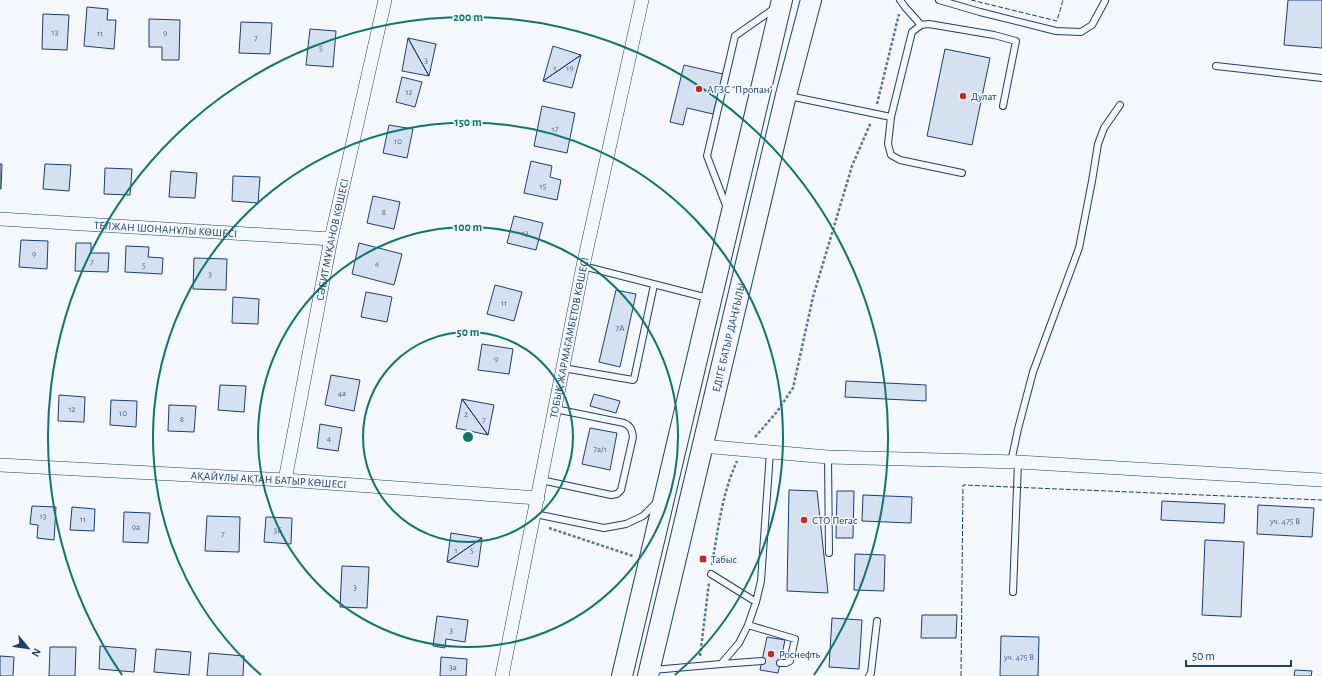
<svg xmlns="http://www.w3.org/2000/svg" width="1322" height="676" viewBox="0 0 1322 676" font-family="'Alegreya Sans',sans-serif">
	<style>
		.building { fill: #d5e0f0; stroke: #1d3f73 }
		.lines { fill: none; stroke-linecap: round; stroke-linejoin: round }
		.service-casing { stroke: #1d3f73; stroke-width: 8 }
		.minor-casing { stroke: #1d3f73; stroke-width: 14 }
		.primary-casing { stroke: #1d3f73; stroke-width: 22 }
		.path { stroke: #5e769c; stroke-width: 2.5; stroke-dasharray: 3 2; stroke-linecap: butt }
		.service { stroke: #f4f7fb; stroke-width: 6 }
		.minor { stroke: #f4f7fb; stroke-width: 13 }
		.primary { stroke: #f4f7fb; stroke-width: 20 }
		.fence { stroke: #1d3f73; stroke-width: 1; stroke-dasharray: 5 2; stroke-linecap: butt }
		.ring { fill: none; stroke: #0f766e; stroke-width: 2 }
		.poi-dot { fill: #c62828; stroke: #f4f7fb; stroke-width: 1.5 }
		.labels { text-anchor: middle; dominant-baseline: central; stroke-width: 3; stroke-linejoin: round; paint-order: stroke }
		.number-label { font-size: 9px; fill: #4b6792 }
		.poi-label { font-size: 11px; fill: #1d3f73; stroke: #f4f7fb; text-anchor: start }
		.street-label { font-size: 11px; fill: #1d3f73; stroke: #f4f7fb }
		.centre { fill: #0f766e; stroke: #f4f7fb; stroke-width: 2 }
		.ring-label { font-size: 12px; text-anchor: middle; font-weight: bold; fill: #0f766e; stroke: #f4f7fb; stroke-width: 3; stroke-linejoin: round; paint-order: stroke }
	</style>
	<rect width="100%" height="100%" fill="#f4f7fb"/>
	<path class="building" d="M1288,0H1322V48L1284,45Z
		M87,7L108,9L107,20H116L114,49L84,46Z
		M43,14L69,15L67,50L42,49Z
		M149,19L180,20L179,60H162V47H149Z
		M241,22L272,23L270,54L239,53Z
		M310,29L336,31L333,67L306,65Z
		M408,38L429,76L402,71Z
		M408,38L436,44L429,76Z
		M553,46L581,55L543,81Z
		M945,49L990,58L972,145L927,136Z
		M581,55L572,88L543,81Z
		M684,65L723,74L713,114L687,108L683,125L670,122Z
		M402,77L422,82L415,107L396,102Z
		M542,106L575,113L567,153L534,146Z
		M389,125L413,129L407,158L383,153Z
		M531,161L552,166L550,177L561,180L557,200L524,193Z
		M0,164H2L1,189H0Z
		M45,164L71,165L69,191L43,189Z
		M105,168L132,169L130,195L104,194Z
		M171,171L197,173L195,198L169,197Z
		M233,176L260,177L258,203L232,201Z
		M373,196L400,202L394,229L367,223Z
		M514,216L543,223L536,250L507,243Z
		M21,240L48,241L47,269L19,267Z
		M76,243H91V253H109L108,272L75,271Z
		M359,243L402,254L394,285L352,274Z
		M126,246L149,247L148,257L163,258L162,274L125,272Z
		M194,258L227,259L226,290L193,289Z
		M495,285L522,292L514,321L487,314Z
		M616,290L636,294L620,367L599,362Z
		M366,292L392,297L387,322L361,317Z
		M233,297L259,299L258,324L232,323Z
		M482,344L513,349L509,374L478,370Z
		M331,375L360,380L354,411L325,405Z
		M846,381L926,385V401L845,397Z
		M220,385L246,386L244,412L218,410Z
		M594,394L620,401L616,413L590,406Z
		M59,395L85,397L84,422L58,421Z
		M462,399L488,435L456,428Z
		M462,399L494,405L488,435Z
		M111,400L137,401L136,427L110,425Z
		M169,405L196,406L194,432L168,431Z
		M320,424L342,428L338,451L317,448Z
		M590,428L617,433L610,470L582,464Z
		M789,490L817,491L828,593L787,591Z
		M837,491H854L853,538H836Z
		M863,495L912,497L911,523L862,521Z
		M1162,501L1225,504L1224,523L1161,520Z
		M1258,505L1314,508L1312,537L1257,534Z
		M32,506L56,507L54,540L37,538L38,525L30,524Z
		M72,507L95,509L94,531L70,530Z
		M124,512L150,513L148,543L123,542Z
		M207,516L240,517L239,552L205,551Z
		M266,517L292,518L291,544L264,542Z
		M451,533L482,538L447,562Z
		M482,538L478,567L447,562Z
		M1205,540L1244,542L1241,617L1202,615Z
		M855,554L885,555L884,591L854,590Z
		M342,566L369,567L367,608L340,607Z
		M922,615H957L956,638H921Z
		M437,616L468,620L465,642L446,639L445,648L433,646Z
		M832,618L862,620L859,669L829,667Z
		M1001,636L1039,637L1038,676H1000Z
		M767,637L785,640L778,673L760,670Z
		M100,646L136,649L134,672L99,669Z
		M50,647H76L75,676H49Z
		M156,649L191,652L189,675L154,672Z
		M209,653L244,656L243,676H207Z
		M0,656L14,657L13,676H0Z
		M441,657L467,659L466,676H440Z
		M1295,670L1312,671L1311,676H1294Z"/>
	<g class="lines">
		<defs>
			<path id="service" d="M900,0L905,7L921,25
				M939,0L980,12L1056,31L1081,32L1092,25L1105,1
				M1216,66L1322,78
				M789,96L891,117
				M962,173L900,160L891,155L888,144L891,117L912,32L921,25L929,24L994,35L1016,41L1003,106
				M727,208L707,156L735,36L775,8
				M583,266L708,298
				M563,368L633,380L634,379L654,285
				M828,457L829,553
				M1011,462L1018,429L1033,372L1079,248L1092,181L1098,144L1104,128L1120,105
				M541,480L611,495L617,494L621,490L633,437C632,430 631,426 624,423L555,409
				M535,514L604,528L626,524L643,516L657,502
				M1013,592L1018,462
				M756,602L761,581L770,452
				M748,625L795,639L790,661L786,663H780
				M721,664L762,661
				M653,670L721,664L739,643L748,625L756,602L711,574
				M869,676L871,673L877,621"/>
			<g id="minor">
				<path id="s1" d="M0,219L331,239"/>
				<path d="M702,446L828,457L1018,462L1322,480"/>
				<path id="s2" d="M0,465L285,480L538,498"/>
				<path id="s3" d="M285,480L331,239L385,0"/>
				<path id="s4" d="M502,676L583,266L642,0"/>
			</g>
			<g id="primary">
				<path d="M622,676L782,0"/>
				<path id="s5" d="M648,676L786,95L811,0"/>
			</g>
		</defs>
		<use href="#service" class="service-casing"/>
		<use href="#minor" class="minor-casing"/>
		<use href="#primary" class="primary-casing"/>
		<path class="path" d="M877,104L899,14
			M755,437L776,413L793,388L813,297L852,166L871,122
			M549,528L633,556
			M712,565C718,529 722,494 737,461
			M700,656L709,583"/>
		<use href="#service" class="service"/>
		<use href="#minor" class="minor"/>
		<use href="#primary" class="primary"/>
		<path class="fence" d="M971,0L1057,21L1063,0
			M961,676L963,485L1322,500"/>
	</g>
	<g class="ring">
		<circle cx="468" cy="437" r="105"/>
		<circle cx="468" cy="437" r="210"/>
		<path d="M261 675A315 315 0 1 1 675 675"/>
		<path d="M122 675A420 420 0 1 1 814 675"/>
	</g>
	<g class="poi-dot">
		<circle cx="699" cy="89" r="4"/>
		<circle cx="963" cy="96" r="4"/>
		<circle cx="804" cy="520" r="4"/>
		<rect x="699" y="555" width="8" height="8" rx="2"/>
		<circle cx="771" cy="654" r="4"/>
	</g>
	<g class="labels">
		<g class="number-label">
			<text x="55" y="32">13</text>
			<text x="100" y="33">11</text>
			<text x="165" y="33">9</text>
			<text x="256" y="38">7</text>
			<text x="321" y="48">5</text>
			<text x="426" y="60">3</text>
			<text x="555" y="68">1</text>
			<text x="570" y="68">19</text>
			<text x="409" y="92">12</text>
			<text x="555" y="129">17</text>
			<text x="398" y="141">10</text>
			<text x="543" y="186">15</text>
			<text x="384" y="212">8</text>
			<text x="525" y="233">13</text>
			<text x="34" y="254">9</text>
			<text x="92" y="262">7</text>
			<text x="377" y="264">6</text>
			<text x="144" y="265">5</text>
			<text x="210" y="274">3</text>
			<text x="504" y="303">11</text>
			<text x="620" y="328">7А</text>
			<text x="496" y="359">9</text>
			<text x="342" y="393">4а</text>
			<text x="72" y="409">12</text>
			<text x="123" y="413">10</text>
			<text x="466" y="414">2</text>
			<text x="182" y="419">8</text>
			<text x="484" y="420">7</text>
			<text x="329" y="438">4</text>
			<text x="600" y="449">7а/1</text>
			<text x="43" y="516">13</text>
			<text x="83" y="519">11</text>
			<text x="1285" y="521">уч. 475 В</text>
			<text x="136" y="527">9а</text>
			<text x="278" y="530">3Б</text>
			<text x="223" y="534">7</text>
			<text x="456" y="550">1</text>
			<text x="472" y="550">5</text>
			<text x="355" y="587">3</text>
			<text x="451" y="630">3</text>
			<text x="1019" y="657">уч. 475 В</text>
			<text x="453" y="667">3а</text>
		</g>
		<g class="poi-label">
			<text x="707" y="89">АГЗС "Пропан"</text>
			<text x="971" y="96">Дулат</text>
			<text x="812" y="520">СТО Пегас</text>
			<text x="711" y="559">Табыс</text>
			<text x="779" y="654">Роснефть</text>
		</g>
		<g class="street-label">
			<text stroke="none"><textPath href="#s1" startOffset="166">ТЕЛЖАН ШОНАНҰЛЫ КӨШЕСІ</textPath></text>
			<text stroke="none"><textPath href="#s3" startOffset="245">СӘБИТ МҰҚАНОВ КӨШЕСІ</textPath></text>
			<text stroke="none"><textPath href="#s4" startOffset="345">ТОБЫҚ ЖАРМАҒАМБЕТОВ КӨШЕСІ</textPath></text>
			<text stroke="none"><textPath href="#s5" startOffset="348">ЕДІГЕ БАТЫР ДАҢҒЫЛЫ</textPath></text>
			<text stroke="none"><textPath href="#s2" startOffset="269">АҚАЙҰЛЫ АҚТАН БАТЫР КӨШЕСІ</textPath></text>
		</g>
	</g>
	<circle cx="468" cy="437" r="6" class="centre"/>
	<g class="ring-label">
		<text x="468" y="21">200 m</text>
		<text x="468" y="126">150 m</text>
		<text x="468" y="231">100 m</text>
		<text x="468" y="336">50 m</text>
	</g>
	<g transform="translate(28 648) rotate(119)" stroke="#f4f7fb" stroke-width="3" paint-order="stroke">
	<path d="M0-3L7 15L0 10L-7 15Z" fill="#1d3f73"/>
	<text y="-6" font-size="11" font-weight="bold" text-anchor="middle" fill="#1d3f73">N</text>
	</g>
	<path d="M1186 660v6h105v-6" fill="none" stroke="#1d3f73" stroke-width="2"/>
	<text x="1192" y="660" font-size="12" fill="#1d3f73" stroke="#f4f7fb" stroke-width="3" paint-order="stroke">50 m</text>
</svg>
